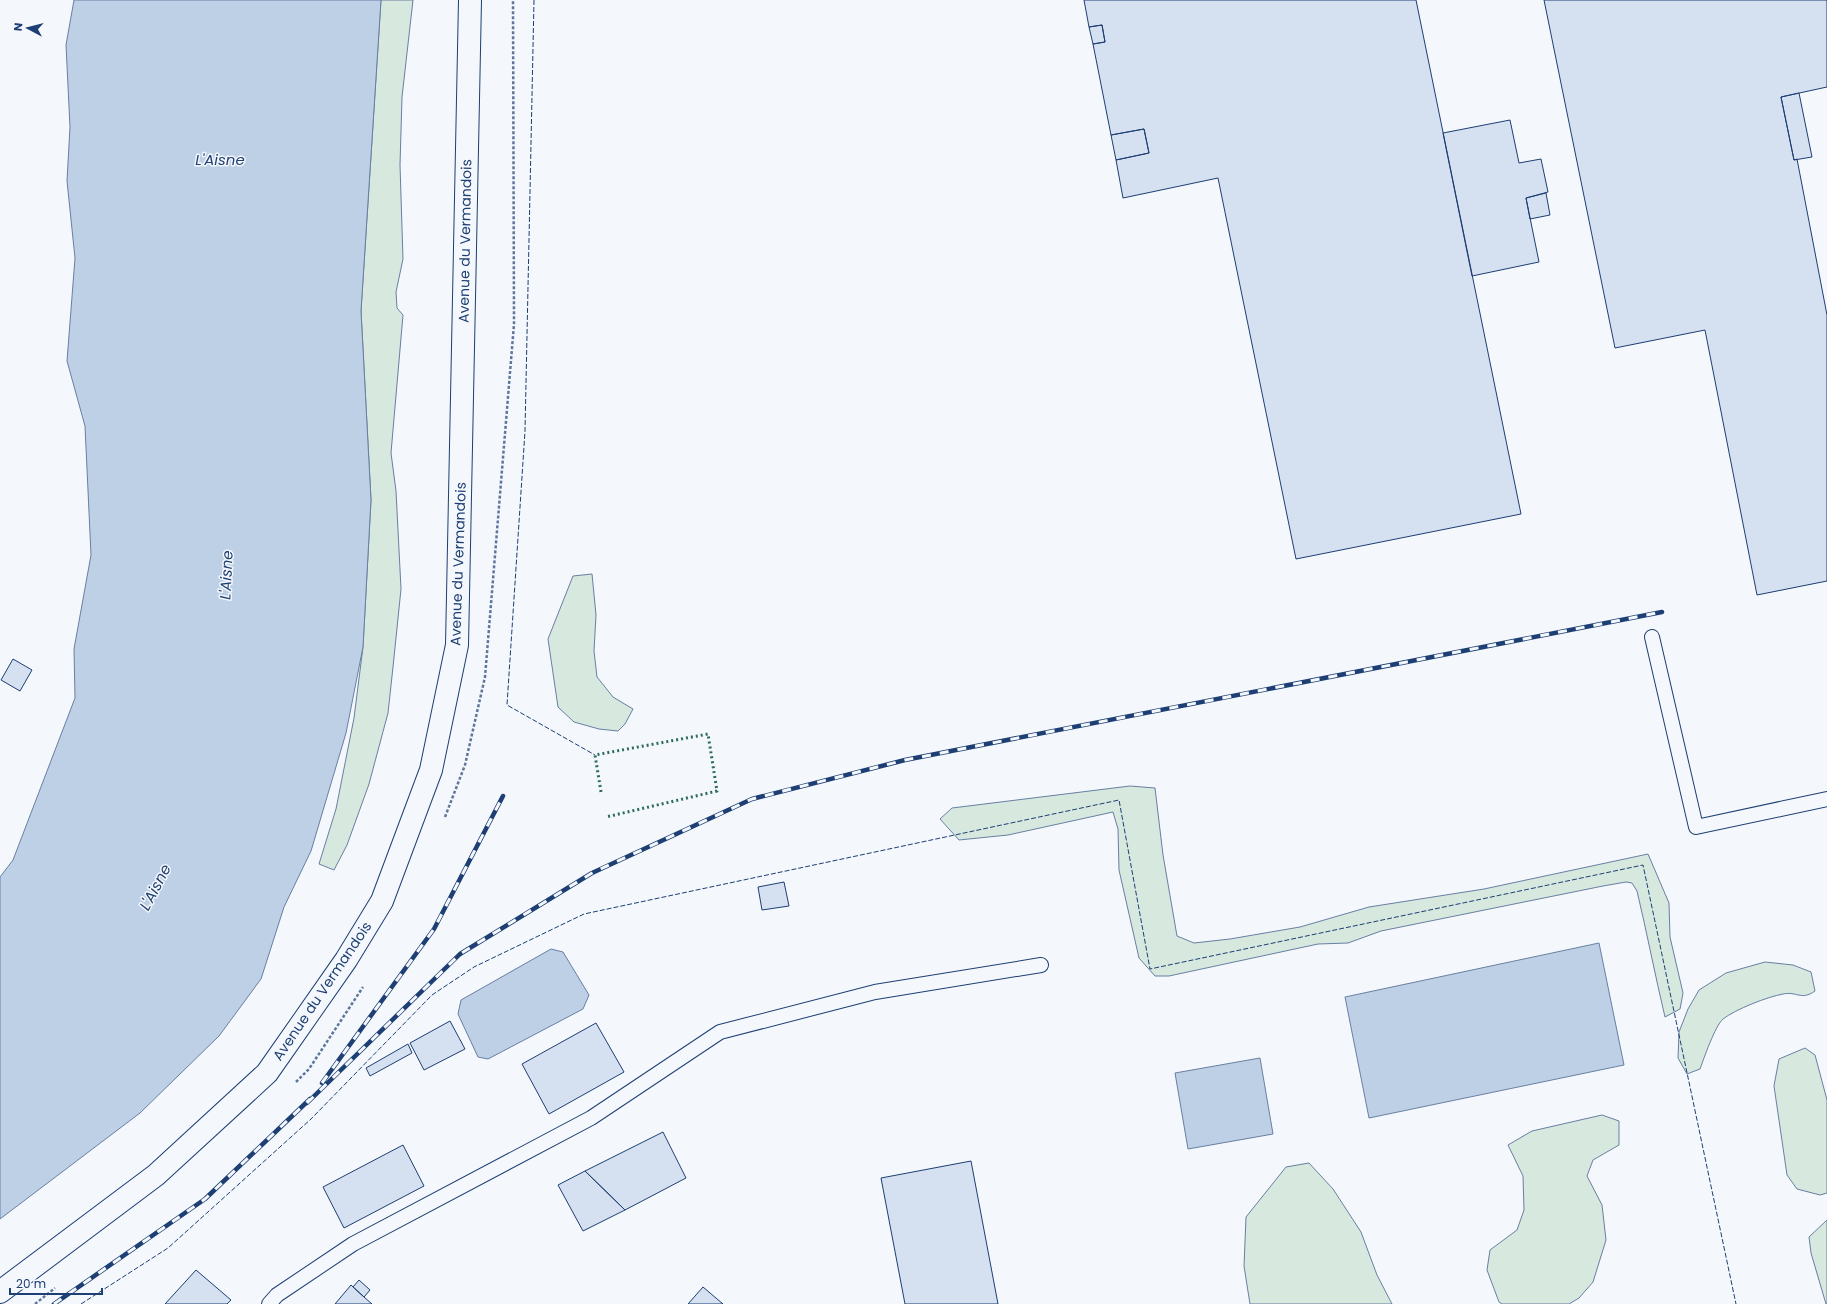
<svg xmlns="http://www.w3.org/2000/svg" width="1827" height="1304" viewBox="0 0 1827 1304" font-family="Poppins,sans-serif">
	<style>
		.green { fill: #d7e8df; stroke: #687fa3 }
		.water { fill: #bed0e5; stroke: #687fa3 }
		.building { fill: #d5e0f0; stroke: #1d3f73 }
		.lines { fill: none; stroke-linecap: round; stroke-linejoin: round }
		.lane-casing { stroke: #1d3f73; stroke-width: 16 }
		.street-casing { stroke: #1d3f73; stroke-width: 24 }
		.path { stroke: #5e769c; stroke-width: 2.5; stroke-dasharray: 3 2; stroke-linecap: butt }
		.lane { stroke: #f4f7fb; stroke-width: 14 }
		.street { stroke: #f4f7fb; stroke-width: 22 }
		.rail-casing { stroke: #1d3f73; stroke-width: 4.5 }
		.rail { stroke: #f4f7fb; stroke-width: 3; stroke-dasharray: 9; stroke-linecap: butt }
		.hedge { stroke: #2c6c60; stroke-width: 3; stroke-dasharray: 2 3; stroke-linecap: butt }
		.fence { stroke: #1d3f73; stroke-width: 1; stroke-dasharray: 5 2; stroke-linecap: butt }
		.labels { text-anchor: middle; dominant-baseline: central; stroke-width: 3; stroke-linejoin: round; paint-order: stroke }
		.street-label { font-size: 14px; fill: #1d3f73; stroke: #f4f7fb }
		.water-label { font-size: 15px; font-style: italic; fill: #1d3f73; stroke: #f4f7fb }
	</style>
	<rect width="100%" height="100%" fill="#f4f7fb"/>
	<path class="green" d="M381,0H413L402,97L400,165L403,259L396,292L397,308L403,315L391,453L396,491L401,589L393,667L388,713L369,784L347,845L334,870L319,864L336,809L354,718L363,647L371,500L361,311Z
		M592,574L596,615L594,651L597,677L613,697L633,709L625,724L618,731L599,729L574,722L558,707L548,639L573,576Z
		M1130,786L1155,788L1163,855L1177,936L1194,943L1230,939L1300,927L1369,907L1484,889L1648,854L1669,903L1670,937L1683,993L1680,1009L1665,1017C1655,975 1647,933 1637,891L1632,883L1626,882L1603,886L1381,931L1348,943L1318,944L1169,976H1155L1139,958L1119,870L1118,829L1113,812L1008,835L959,840L940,819L952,808Z
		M1765,962L1793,965L1811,972L1815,991C1801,1001 1797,991 1783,994C1767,997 1736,1009 1723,1019C1715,1026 1704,1058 1700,1069L1687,1074L1678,1058L1679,1032L1688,1009L1699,990L1726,973Z
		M1805,1048L1815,1055L1827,1100V1193L1820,1195L1797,1189L1787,1175L1774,1086L1779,1059Z
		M1602,1115L1619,1121V1145L1593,1160L1587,1176L1602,1205L1606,1240L1593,1282L1579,1298L1569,1304H1502L1499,1302L1487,1270L1490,1250L1517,1230L1524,1210L1523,1176L1508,1145L1532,1131Z
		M1309,1163L1333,1189L1361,1232L1377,1275L1392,1304H1250L1244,1266L1246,1217L1286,1167Z
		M1827,1220V1304H1826L1811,1253L1809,1237Z"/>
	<path class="water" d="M74,0H381L361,311L371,500L363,647L346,733L311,851L284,907L261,979L219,1036L140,1113L0,1219V877L13,860L75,698L74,649L91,555L85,426L67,361L75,258L67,181L70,127L66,45Z
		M1599,943L1624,1065L1369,1118L1345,997Z
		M551,949L563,952L589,995L583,1009L488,1059L478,1057L458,1014L461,1000Z
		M1260,1058L1273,1134L1188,1149L1175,1073Z"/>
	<path class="building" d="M1084,0H1416L1521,514L1296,559L1218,178L1123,198L1116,160L1149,153L1144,129L1111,135L1093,44L1105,42L1102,25L1089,27Z
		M1544,0H1827V87L1781,97L1794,160L1797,159L1827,315V581L1757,595L1705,330L1615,348Z
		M1102,25L1105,42L1093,44L1089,27Z
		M1799,93L1812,157L1794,160L1781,97Z
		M1510,120L1519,163L1541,159L1548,192L1526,198L1539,262L1472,276L1443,133Z
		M1144,129L1149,153L1116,160L1111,135Z
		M1546,193L1550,215L1530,219L1526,198Z
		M13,659L32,670L20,691L1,680Z
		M784,882L789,906L762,910L758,887Z
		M450,1021L465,1049L424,1070L410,1043Z
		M596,1023L624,1072L549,1114L522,1064Z
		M408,1044L412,1053L370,1076L366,1068Z
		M663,1132L686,1178L625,1210L585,1171Z
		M403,1145L424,1186L344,1228L323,1187Z
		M971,1161L998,1304H905L881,1178Z
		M585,1171L625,1210L583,1231L558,1185Z
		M196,1270L231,1300L227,1304H165Z
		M359,1280L370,1290L364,1297L353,1287Z
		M351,1285L364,1297L372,1304H335Z
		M703,1287L723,1304H688Z"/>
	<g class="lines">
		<defs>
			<path id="lane" d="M1652,637L1696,827L1827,799
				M269,1304L277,1295L353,1244L591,1118L720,1032L875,992L1041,965"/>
			<path id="street" d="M0,1292L156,1175L267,1073L346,960L382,901L431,770L457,645L470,0"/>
		</defs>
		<use href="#lane" class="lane-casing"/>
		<use href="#street" class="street-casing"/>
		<path class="path" d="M445,817L465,765L485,677L514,324L513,0
			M296,1082L309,1069L363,987
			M35,1304L55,1288"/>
		<use href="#lane" class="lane"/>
		<use href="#street" class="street"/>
		<defs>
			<path id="rail" d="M322,1083L434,929L503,796
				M307,1103L460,954L592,873L752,799L905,760L1662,612
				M54,1304L205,1199L310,1099"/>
		</defs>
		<use href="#rail" class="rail-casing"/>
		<use href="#rail" class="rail"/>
		<path class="hedge" d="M601,792L595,755L708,734L717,791L606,817"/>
		<path class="fence" d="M534,0L525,431L507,705L595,755
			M81,1304L168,1248L311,1119L432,995L474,967L584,914L1119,800L1150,969L1643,865L1736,1304"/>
	</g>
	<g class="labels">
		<g class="street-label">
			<text transform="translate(465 241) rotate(-89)">Avenue du Vermandois</text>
			<text transform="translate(458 564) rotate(-88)">Avenue du Vermandois</text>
			<text transform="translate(322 991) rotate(-56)">Avenue du Vermandois</text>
		</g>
		<g class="water-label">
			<text x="220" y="159">L'Aisne</text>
			<text transform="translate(226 575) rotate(-87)">L'Aisne</text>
			<text transform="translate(155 887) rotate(-62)">L'Aisne</text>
		</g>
	</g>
	<g transform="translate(28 28) rotate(277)" stroke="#f4f7fb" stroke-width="3" paint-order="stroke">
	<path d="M0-3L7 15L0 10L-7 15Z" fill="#1d3f73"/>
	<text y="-6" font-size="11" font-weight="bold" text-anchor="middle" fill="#1d3f73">N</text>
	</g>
	<path d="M10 1288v6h92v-6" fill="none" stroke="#1d3f73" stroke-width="2"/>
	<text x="16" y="1288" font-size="12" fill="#1d3f73" stroke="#f4f7fb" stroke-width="3" paint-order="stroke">20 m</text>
</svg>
